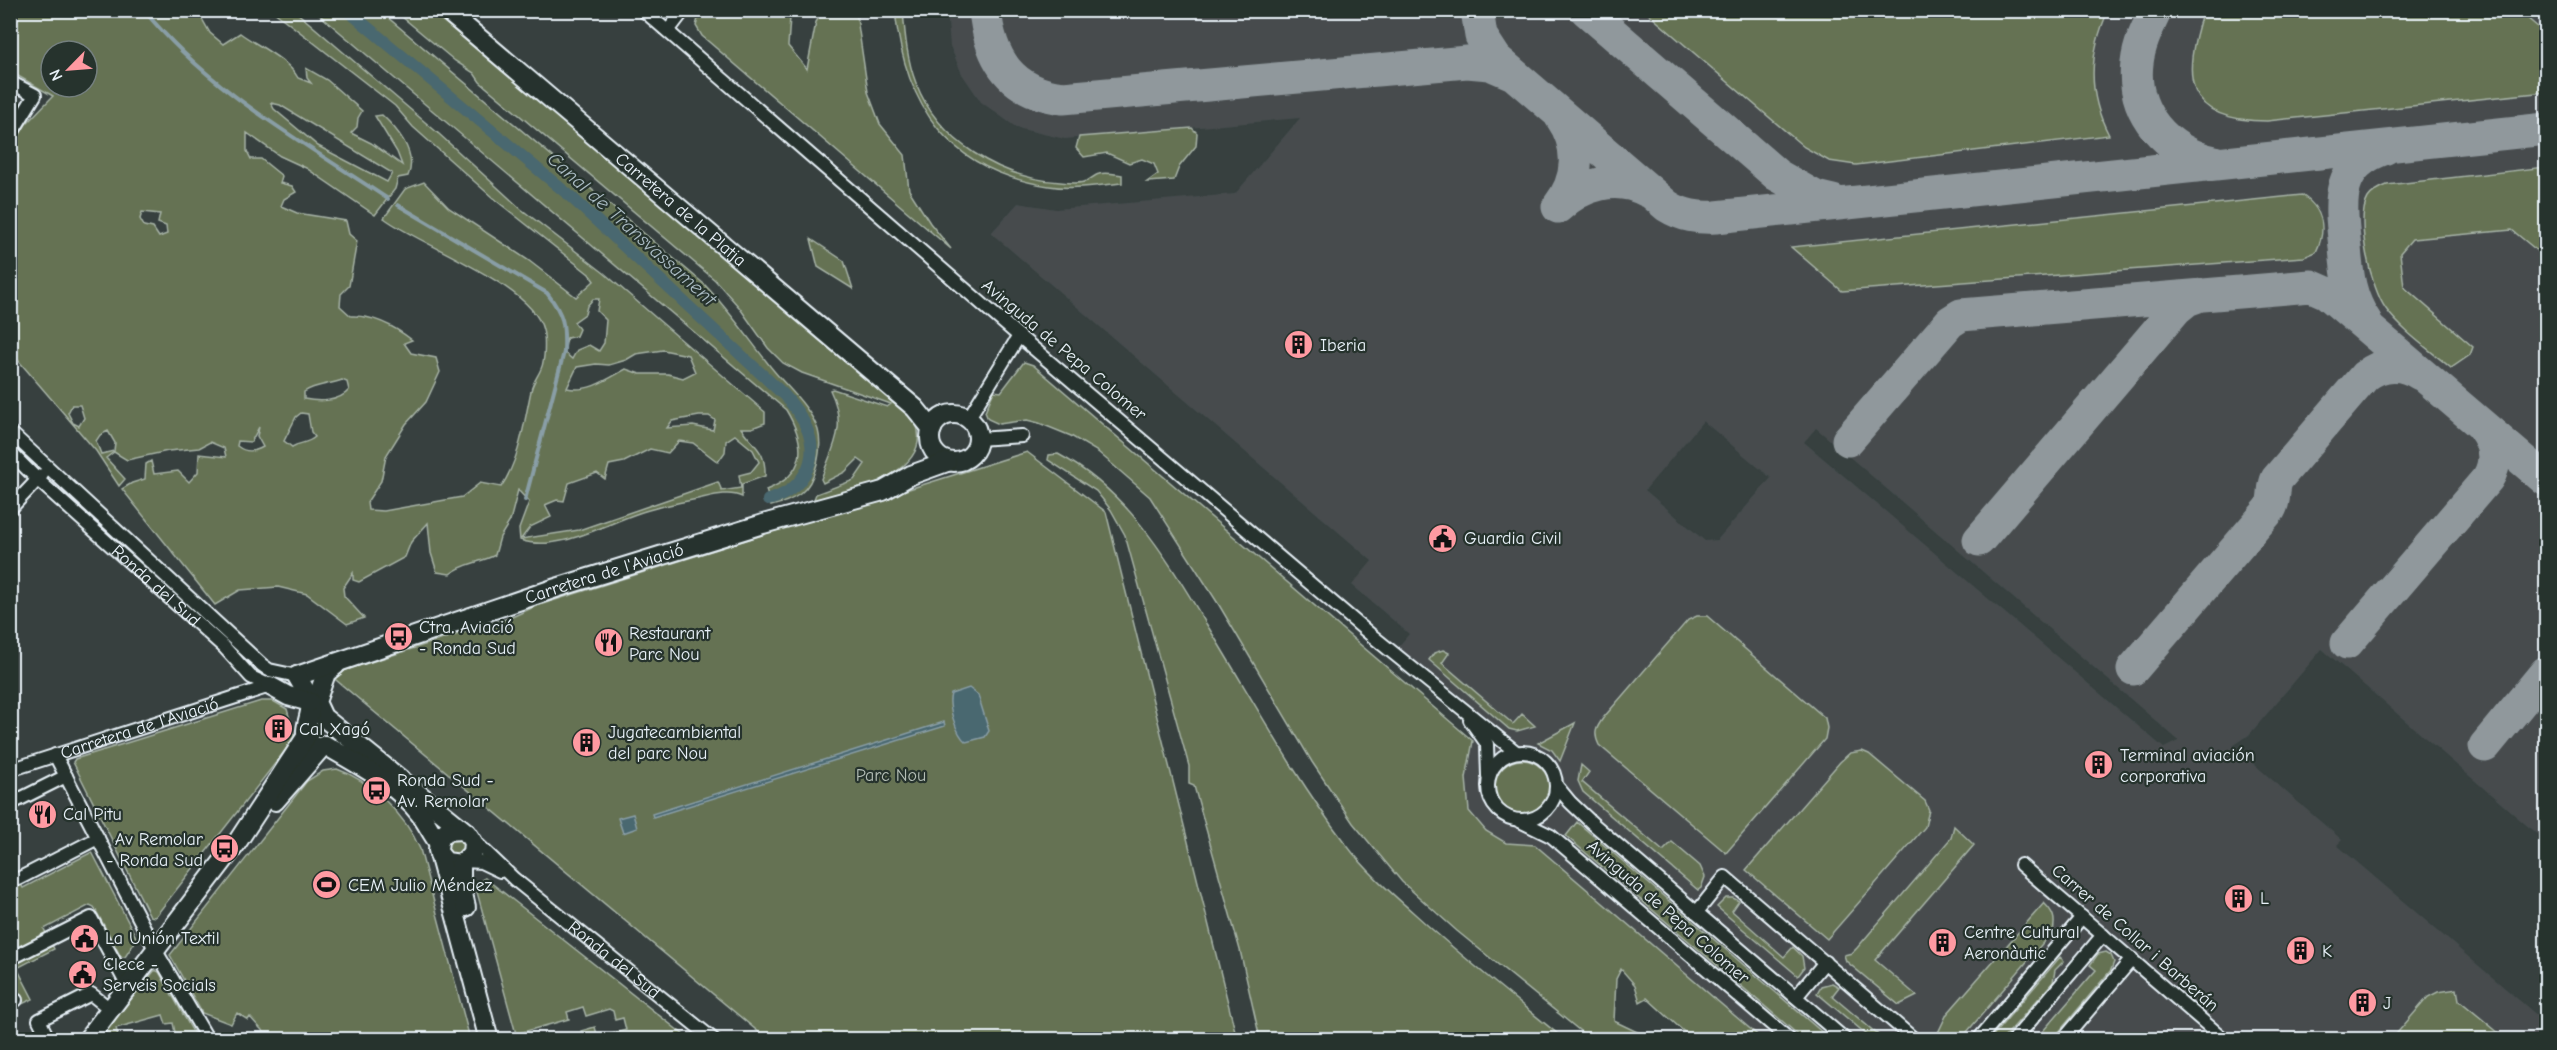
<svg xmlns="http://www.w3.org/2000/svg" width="2557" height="1050" viewBox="0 0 2557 1050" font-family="'Comic Neue',sans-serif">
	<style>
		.built { fill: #464c4e; fill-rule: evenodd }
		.green { fill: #657253; stroke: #a6b2a6; stroke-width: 1.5; fill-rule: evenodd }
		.water { fill: #4a6770; stroke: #899ea6; stroke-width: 1.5 }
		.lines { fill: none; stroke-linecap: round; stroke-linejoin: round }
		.stream { stroke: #899ea6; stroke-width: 4 }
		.canal { stroke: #4a6770; stroke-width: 12 }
		.taxiway { stroke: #90989c; stroke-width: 33 }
		.street-casing { stroke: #e8f1f8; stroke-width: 16 }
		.secondary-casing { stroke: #e8f1f8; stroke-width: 22 }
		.street { stroke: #26332d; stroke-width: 12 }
		.secondary { stroke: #26332d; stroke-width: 18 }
		.labels { text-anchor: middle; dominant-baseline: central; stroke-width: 4.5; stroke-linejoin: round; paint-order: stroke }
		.street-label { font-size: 18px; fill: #e8f1f8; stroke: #26332d }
		.poi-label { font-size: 18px; fill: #e8f1f8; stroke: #26332d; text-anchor: start }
		.park-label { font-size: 18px; fill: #b4beb6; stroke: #26332d }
		.water-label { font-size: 20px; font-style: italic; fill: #a9bac2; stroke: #26332d }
	</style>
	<rect width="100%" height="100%" fill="#37403f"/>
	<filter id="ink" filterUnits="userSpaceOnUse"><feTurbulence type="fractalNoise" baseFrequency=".0167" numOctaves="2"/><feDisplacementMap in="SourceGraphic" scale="12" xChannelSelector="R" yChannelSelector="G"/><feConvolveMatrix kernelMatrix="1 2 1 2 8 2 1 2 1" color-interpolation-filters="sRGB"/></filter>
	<g filter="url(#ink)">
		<path class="built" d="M947,11H2546V842L2322,649L2249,735L2233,746L2342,840L2337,845L2546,1023V1039H1762L1535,845L1506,843L1486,831L1468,811L1466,778L1473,741L1465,712L1393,653L1409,634L1352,585L1372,561L991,233L1018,203L1056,209L1235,194L1300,118L1065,139L1017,128L981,102L962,74L950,46ZM1703,421L1771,478L1717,540L1705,541L1645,490ZM1816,428L2178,740V741L2164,748L1804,442Z"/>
		<path class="green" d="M11,10L207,11L208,15L201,17L210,33L223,44L240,33C256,45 288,59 298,78L311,83L307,78L306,68L327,80L362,111L358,118L357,127L351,133L371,143L402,165L397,152L375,116L382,115C398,130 418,153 408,176L398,178L395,189L375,215L306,168L280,156L247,133V151L251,159H261L282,176L280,183L292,186L296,192L284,199L281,206L297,213L346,221L349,234L357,241L349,286L341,294L340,306L351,316C373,315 394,326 412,340L404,343L411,353L436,358L440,372L426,402L406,424L386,456L381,481L367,502L368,510L384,511L462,497L480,483L501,487C520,459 524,423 531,391C533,380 542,372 543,362C545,354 545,337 543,330C533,285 421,246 384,218L405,189L424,182L449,208L528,260L576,297L594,281L589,274L493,198L413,127L395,106L273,11H295L439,134L521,209L604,273L765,412V423L752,428H741C755,448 766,450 765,476L742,484V497C730,491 715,495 702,498C681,502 659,506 639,513C603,525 557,553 520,540L519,529L529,502L518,490L510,521L500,537L495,555C480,563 463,563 450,574L437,572L431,553L428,523L411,542L405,557L359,582L353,580V573L343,588L344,596L364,618L347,624L307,594L278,587L240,590L215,605L122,489L132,483L145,479L146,464L151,461L154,474L178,471L189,482L198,472L199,454L226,457L224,448L210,442L199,448L168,451L127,460L114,452L106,458L125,479L119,486L96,451L11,352V150L26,124L53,96L11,72ZM51,51H87V87H51ZM271,103L280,105L392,173L387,182L318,146L274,109ZM142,212L160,214L158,223L166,226L167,234L159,237L153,228L144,226L140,219ZM593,299H599L597,311L606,320L604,343L599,351L589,345L577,350L572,359L564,352L567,338L576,336L579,329L574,322L585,314L587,306ZM663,350L688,355L695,372L683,378L668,374H640L626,369C608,379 588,393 567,388L577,367L596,364L609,365L626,360L636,354ZM342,380L347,382L349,390C339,402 319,402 304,399V392C316,384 329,385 342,380ZM72,405H80L84,418L79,426L73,423L68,413ZM301,413L308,414L311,432L315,437C307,444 300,442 292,447L284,441L296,417ZM699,416H709L715,420L713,430L693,426L667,428L672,421ZM259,427L257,436L263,447C254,452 246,453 237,446L238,441L251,442ZM108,431L115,443L114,451L101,454L96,441L100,435ZM735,435L753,450L759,462L751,472L739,475L741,488L722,491L718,482L579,530L521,539L530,527L551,517L545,505L557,500L564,501L569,483L597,473L605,479L609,465L624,462L650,449L668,453L679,441L693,443L718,462L725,452L726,441Z
			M315,11H380L704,284C731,312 750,341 774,371C788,388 811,408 818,430C823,448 816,482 800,494C792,500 780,504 771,506L766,490C807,474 807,445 786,410Z
			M395,11H434L904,407C909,413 915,419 917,426C931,476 845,493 812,504L816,494L854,480L865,464L858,459L845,472L823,483L821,479C833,446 848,427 830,390L833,389L887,407L891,404L802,373L783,363L768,348L739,307L715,280L480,82L474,73L455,61Z
			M700,11H800L790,17L788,46L807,69L816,22L823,11H856L868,92L880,124L905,155L909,190L930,223L951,249L702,36L696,26Z
			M895,11H903C905,35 907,60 916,83C938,141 1000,178 1060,182C1068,183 1080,184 1087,181C1091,179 1095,175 1099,174C1105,172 1115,174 1122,175V183C1099,185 1072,190 1049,186C948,171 905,106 895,11Z
			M1645,11H2108C2089,53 2087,93 2109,135L1856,165L1829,161L1804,147Z
			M2203,11H2519L2546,34V92L2267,121C2182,121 2182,77 2203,11Z
			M1192,128L1197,133L1196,146L1179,167L1174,180L1147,182L1158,174L1154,164L1142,159L1129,163L1107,153L1084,157L1076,148L1079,137Z
			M2546,167V258L2512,230L2412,239L2400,253L2404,287L2473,347L2470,355L2451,368C2430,350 2403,332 2386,309C2371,289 2355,220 2368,198C2373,191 2379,188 2387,185Z
			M2302,195C2323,209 2327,229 2316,252L2304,257L1842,291L1791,247Z
			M811,239L844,261L853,289L818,267Z
			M1024,362L1033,365L1473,741L1466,778L1469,811L1486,831L1506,843L1535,845L1762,1039H1692L1647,998L1640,1002L1635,985L1621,969L1616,979L1614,1021L1652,1039H1590L1457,931L1402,882L1353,823L1312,762L1219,605L1150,497L1098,452L1071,436L1039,423L1027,420L999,424L988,419L985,412L994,391L1001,392Z
			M1027,452L1106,512L1237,1039H767L330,675L512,617L536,606Z
			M1058,454C1129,492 1167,559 1207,625C1252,698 1293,775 1345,843C1365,870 1390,892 1415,914C1463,958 1514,998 1564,1039H1260L1240,950L1194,786L1189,784V766L1125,535L1111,510L1096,491L1048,460L1049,455Z
			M1697,616H1707L1825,718L1827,728L1825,739L1726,853L1599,745C1593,733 1596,728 1604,717L1688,620Z
			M1443,650L1449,653L1442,663L1513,724L1522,714L1535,726L1517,731L1509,729L1429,660L1434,653Z
			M261,701H273L287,709L295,738L155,917L150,916L73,762L75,759Z
			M1575,723L1560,761L1552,750L1538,743Z
			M1862,751L1869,754L1925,801L1929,810L1925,827L1827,939L1746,870L1840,762L1850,753Z
			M1495 787a27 27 0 1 1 54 0a27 27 0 1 1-54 0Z
			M1581,765L1589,772L1582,782L1663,851L1672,842L1700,866L1705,877L1701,888L1698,890L1583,792L1578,781Z
			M337,769C370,780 406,816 420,849L470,1039H270L250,1017L248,1020L237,1013L231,1024L202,1013L170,955L307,781L323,771Z
			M1577,822L1830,1039H1803L1566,836Z
			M1954,826L1974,845L1875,960L1917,996L1899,1005L1846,961L1844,955L1852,953L1857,948L1951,838Z
			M459,837L464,842L465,852L450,858L445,845L448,839Z
			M92,852L137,939L125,957H121L94,907L90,905L44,929L54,949L17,968L33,999L11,1009L10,865L23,888Z
			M485,878L689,1039H583L581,1031L595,1027L598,1038L626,1030L623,1018L615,1020L613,1011L609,1009L586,1016L583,1007L567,1012L569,1019L516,1034L477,892L478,882Z
			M1726,898H1733L1739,901L1732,911L1784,957L1793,947L1802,956L1804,968L1798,976L1717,907Z
			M2044,903C2053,912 2056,918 2053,931L1961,1039H1935L1947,1014Z
			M2106,952L2111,955L2114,962L2111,970L2053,1039H2036L2096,970L2090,965L2098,954Z
			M2060,957L2064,961L2055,970L2053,982L2003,1039H1990Z
			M155,970L159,972L197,1039H170L176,1037L173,1023L166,1024L163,1015L116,1028L118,1036L98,1040Z
			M1832,983L1839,987L1832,996L1883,1039H1872L1817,993L1821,986Z
			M2457,989L2459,1000L2506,1039H2392L2428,997L2438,992Z"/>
		<path class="water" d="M969,688L978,695L989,731L985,737L966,742C956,734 947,705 951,694Z
			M944,722L945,726L653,817L652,814Z
			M633,814L637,828L623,833L618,818Z"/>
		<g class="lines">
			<path class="stream" d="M144,10C209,91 303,142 388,199
				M398,205L547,293C564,315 565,324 564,352L525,500"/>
			<path class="canal" d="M347,10L570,196L784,395C793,405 802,416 807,429C821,462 800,492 768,500"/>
			<path class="taxiway" d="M985,10C990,59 1011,92 1063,98L1467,62L1490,64L1511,73
				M1477,10L1481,36L1496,59L1667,206C1683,216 1698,218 1716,217L2546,129
				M1586,10L1777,175L1816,197L1833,201
				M2156,10C2148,27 2139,44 2137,63C2131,113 2167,152 2214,162
				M1558,207C1582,184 1617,174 1647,191
				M1558,207C1580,179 1581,146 1561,117
				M2366,322C2350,299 2347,275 2345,247C2340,203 2334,165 2386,148
				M1848,440L1950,322L1961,315L2311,286L2327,293L2546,480
				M1979,540L2176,309L2187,300L2201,295
				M2347,643L2488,478C2499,460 2494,442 2482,426
				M2133,669L2270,509C2276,499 2272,489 2277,479L2365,376C2383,362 2402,362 2420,374
				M2485,746L2546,672"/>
			<defs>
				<g id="street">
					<path d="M643,10L1019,336L1371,635L1516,752"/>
					<path d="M668,31L684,10"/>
					<path d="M10,82L35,95L10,136"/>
					<path d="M968,419L1019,336"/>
					<path d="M10,432L262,665L269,670L297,676"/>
					<path d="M978,439L1022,436"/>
					<path id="s1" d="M10,452L38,480L224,647L251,677L270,686"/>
					<path d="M10,509L42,475"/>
					<path d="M1470,720L1487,744L1488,776"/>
					<circle cx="1522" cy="786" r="34"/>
					<path d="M55,755L156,951L208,1040"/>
					<path id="s2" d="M10,770L270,686"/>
					<path d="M1556,785L1570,802L1592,823L1846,1040"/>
					<path d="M10,804L66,776"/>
					<path d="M1518,820L1551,836L1790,1040"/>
					<path id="s3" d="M471,838L514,879L714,1040"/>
					<path d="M465,861L481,862L500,871"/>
					<path d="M2021,865L2225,1040"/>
					<path d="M18,879L98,838"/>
					<path d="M1697,912L1725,877L1915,1040"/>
					<path d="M12,958L91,918L128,987"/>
					<path d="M1796,997L1825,962"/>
					<path d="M10,1002L16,1000"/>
					<path d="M49,1040L39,1020L91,994L110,1009"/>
					<path d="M1978,1040L2082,917"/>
					<path d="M2014,1040L2103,935"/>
					<path d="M2063,1040L2132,959"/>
				</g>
				<g id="secondary">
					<path id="s4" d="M446,10L915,408L932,429"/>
					<circle cx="954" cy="438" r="24"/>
					<path d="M336,665L326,673L316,702L323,717L467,833L473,842L472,853L461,864L446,862L439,854"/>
					<path id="s5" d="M297,676L556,588L763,524L883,491L911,475L947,462"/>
					<path d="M297,676C301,684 309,694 310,703C313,718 298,732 312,744"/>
					<path d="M270,686L288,696L310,702"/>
					<path d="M325,745C356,763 398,785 420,814C427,823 431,833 438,842"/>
					<path d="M275,801L323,746"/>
					<path d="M462,830L446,831L439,840L438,850L489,1040"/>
					<path d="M461,864V885L466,907"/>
					<path d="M87,1040L236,844L306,737"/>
				</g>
			</defs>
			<use href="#street" class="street-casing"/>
			<use href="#secondary" class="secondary-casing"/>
			<use href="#street" class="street"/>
			<use href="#secondary" class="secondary"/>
		</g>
	</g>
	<defs>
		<symbol id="building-disc" viewBox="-11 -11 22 22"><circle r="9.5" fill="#ff9aa2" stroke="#26332d"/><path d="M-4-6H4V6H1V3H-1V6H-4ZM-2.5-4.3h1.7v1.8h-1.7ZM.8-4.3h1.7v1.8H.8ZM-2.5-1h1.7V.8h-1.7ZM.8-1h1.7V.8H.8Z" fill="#111"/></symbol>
		<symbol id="civic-disc" viewBox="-11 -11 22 22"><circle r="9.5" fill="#ff9aa2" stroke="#26332d"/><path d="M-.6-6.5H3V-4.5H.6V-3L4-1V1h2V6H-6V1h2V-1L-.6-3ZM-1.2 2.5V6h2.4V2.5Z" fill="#111"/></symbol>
		<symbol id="bus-disc" viewBox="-11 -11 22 22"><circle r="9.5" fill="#ff9aa2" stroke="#26332d"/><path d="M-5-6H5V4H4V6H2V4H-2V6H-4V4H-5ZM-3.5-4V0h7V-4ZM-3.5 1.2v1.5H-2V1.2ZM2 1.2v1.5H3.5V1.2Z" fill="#111"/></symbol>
		<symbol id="restaurant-disc" viewBox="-11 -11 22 22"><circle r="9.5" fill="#ff9aa2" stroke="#26332d"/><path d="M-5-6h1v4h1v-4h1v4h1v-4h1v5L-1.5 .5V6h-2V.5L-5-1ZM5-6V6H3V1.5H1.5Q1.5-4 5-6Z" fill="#111"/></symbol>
		<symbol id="stadium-disc" viewBox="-11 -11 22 22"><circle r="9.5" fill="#ff9aa2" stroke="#26332d"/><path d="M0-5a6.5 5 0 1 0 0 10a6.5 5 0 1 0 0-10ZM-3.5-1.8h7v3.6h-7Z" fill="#111"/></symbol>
	</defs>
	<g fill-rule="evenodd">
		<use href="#building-disc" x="1282" y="328" width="33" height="33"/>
		<use href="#civic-disc" x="1426" y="522" width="33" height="33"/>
		<use href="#bus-disc" x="382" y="620" width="33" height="33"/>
		<use href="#restaurant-disc" x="592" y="626" width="33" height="33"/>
		<use href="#building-disc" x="262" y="712" width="33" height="33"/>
		<use href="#building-disc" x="570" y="726" width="33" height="33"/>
		<use href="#building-disc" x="2082" y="748" width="33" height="33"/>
		<use href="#bus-disc" x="360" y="774" width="33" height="33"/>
		<use href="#restaurant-disc" x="26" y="798" width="33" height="33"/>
		<use href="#bus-disc" x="208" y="832" width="33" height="33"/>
		<use href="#stadium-disc" x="310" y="868" width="33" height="33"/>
		<use href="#building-disc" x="2222" y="882" width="33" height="33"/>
		<use href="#civic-disc" x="68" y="922" width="33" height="33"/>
		<use href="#building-disc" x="1926" y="926" width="33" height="33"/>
		<use href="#building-disc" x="2284" y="934" width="33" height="33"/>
		<use href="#civic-disc" x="66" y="958" width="33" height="33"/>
		<use href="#building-disc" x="2346" y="986" width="33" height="33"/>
	</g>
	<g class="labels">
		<g class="street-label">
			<text stroke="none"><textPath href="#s4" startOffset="308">Carretera de la Platja</textPath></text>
			<text transform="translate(1064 350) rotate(40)">Avinguda de Pepa Colomer</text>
			<text stroke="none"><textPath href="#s5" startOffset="324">Carretera de l'Aviació</textPath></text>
			<text stroke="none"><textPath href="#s1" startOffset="198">Ronda del Sud</textPath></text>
			<text stroke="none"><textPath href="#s2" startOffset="136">Carretera de l'Aviació</textPath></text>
			<text transform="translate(1668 912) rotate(41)">Avinguda de Pepa Colomer</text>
			<text transform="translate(2135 938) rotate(41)">Carrer de Collar i Barberán</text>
			<text stroke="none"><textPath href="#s3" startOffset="188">Ronda del Sud</textPath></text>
		</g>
		<g class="poi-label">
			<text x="1320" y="345">Iberia</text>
			<text x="1464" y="538">Guardia Civil</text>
			<text x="419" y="627">Ctra. Aviació<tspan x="419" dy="21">- Ronda Sud</tspan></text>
			<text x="629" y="633">Restaurant<tspan x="629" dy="21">Parc Nou</tspan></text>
			<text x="299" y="729">Cal Xagó</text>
			<text x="608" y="732">Jugatecambiental<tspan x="608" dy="21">del parc Nou</tspan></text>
			<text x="2120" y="755">Terminal aviación<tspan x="2120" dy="21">corporativa</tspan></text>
			<text x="397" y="780">Ronda Sud -<tspan x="397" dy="21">Av. Remolar</tspan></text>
			<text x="63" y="814">Cal Pitu</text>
			<text x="203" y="839" text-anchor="end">Av Remolar<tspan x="203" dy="21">- Ronda Sud</tspan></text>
			<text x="348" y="885">CEM Julio Méndez</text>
			<text x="2260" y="898">L</text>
			<text x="1964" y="932">Centre Cultural<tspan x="1964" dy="21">Aeronàutic</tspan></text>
			<text x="105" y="938">La Unión Textil</text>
			<text x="2322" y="951">K</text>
			<text x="103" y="964">Clece -<tspan x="103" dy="21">Serveis Socials</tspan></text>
			<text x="2383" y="1003">J</text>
		</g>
		<g class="park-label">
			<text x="891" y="775">Parc Nou</text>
		</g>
		<g class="water-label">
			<text transform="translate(632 229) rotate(42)">Canal de Transvassament</text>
		</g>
	</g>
	<rect width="2557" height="1050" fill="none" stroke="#26332d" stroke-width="36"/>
	<rect x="18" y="18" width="2521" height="1014" fill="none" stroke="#e8f1f8" stroke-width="2" filter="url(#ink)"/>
	<g transform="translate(69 69) rotate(245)"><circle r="28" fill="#26332d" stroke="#747f7e" stroke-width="1.5"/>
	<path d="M0-4.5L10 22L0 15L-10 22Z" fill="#ff9aa2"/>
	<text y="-9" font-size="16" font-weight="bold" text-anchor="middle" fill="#e8f1f8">N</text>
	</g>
</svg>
